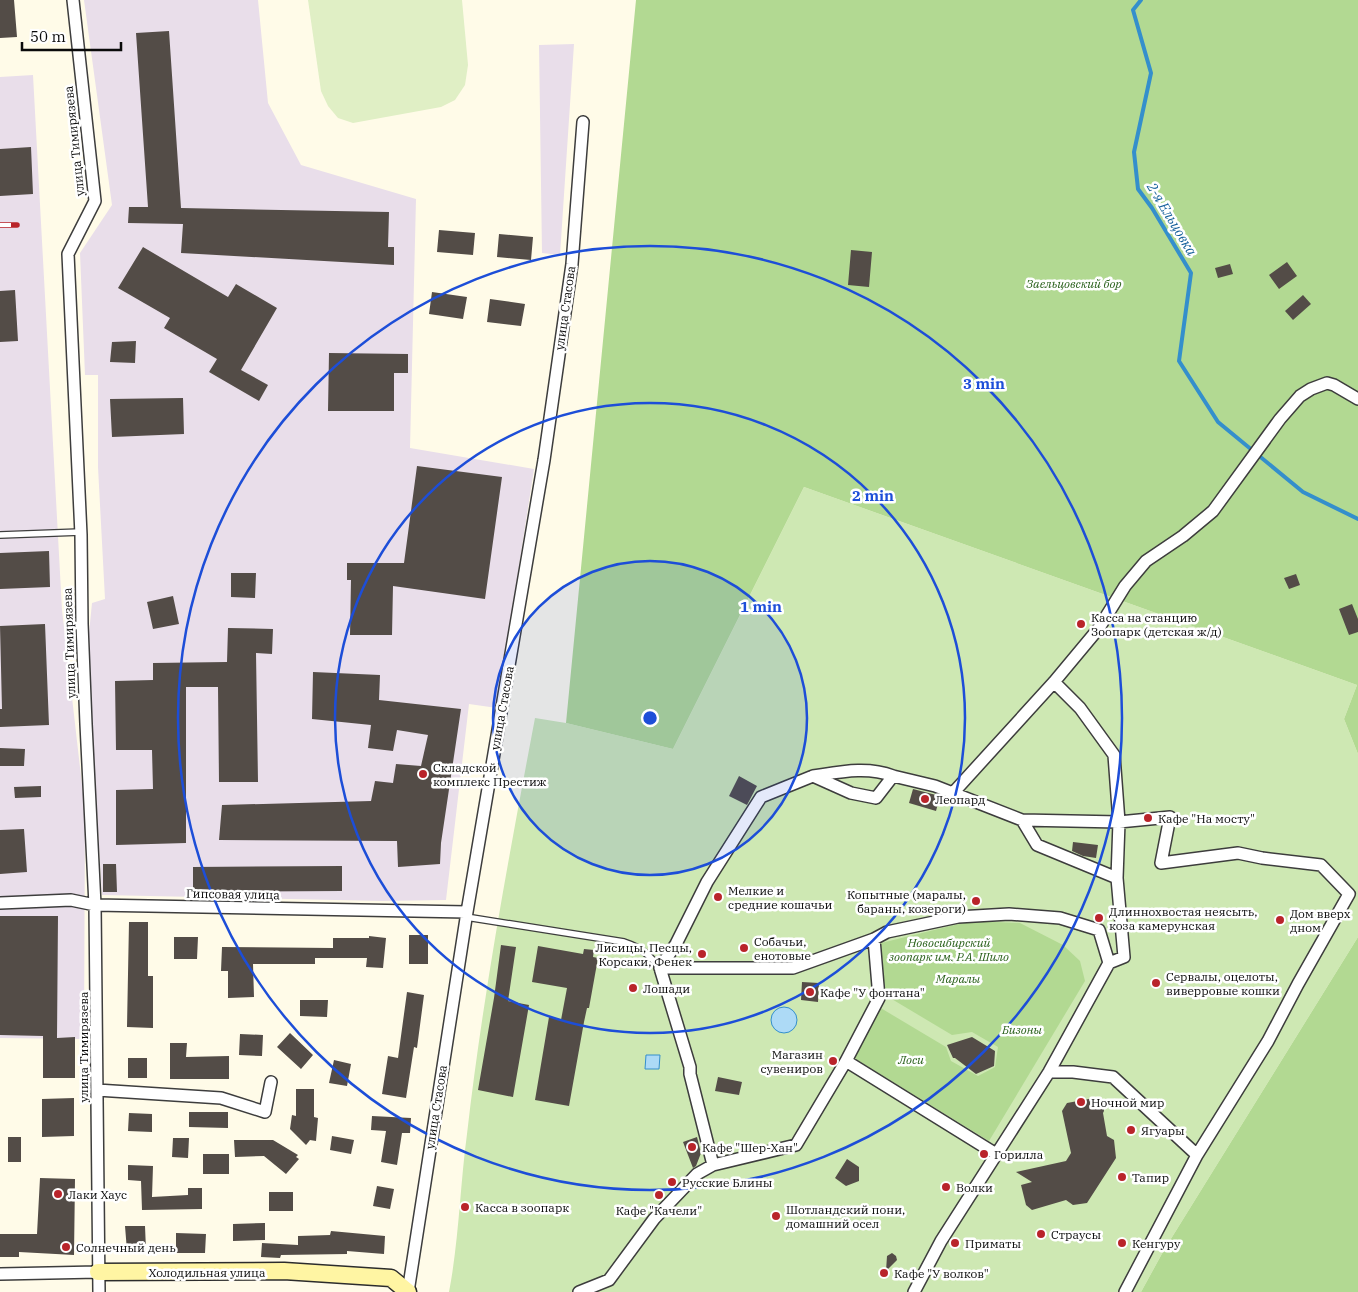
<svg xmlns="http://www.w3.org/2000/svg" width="1358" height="1292" viewBox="0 0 1358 1292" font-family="'IBM Plex Serif',serif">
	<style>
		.industrial { fill: #e9deea }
		.green { fill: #cee8b3 }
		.forest { fill: #b2d992 }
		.pitch { fill: #e0efc5 }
		.water { fill: #addaf6; stroke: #348fcc }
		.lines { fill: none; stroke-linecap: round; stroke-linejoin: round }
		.stream { stroke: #348fcc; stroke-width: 4 }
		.building { fill: #534c47 }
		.lane-casing { stroke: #3d3d3d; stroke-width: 8 }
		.street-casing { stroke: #3d3d3d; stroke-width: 14 }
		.secondary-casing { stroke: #2c2c2c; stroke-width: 19 }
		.lane { stroke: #fff; stroke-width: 5.5 }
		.street { stroke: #fff; stroke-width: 11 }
		.secondary { stroke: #fff5a3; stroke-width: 16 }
		.rail-casing { stroke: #b9242a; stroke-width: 5.5 }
		.rail { stroke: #fff; stroke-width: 4; stroke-dasharray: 11; stroke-linecap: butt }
		.ring { fill: none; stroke: #1d4ed8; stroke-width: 2.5 }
		.poi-dot { fill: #b9242a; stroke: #fff; stroke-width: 2 }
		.labels { text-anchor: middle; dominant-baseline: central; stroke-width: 5; stroke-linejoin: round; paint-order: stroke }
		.street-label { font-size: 12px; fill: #0a0a0a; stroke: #fff }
		.park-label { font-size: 12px; font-style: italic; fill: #2a611c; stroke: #fff }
		.poi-label { font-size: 12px; fill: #0a0a0a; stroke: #fff; text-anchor: start }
		.water-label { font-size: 14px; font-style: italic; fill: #15609b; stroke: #fff }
		.centre { fill: #1d4ed8; stroke: #fff; stroke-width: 2.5 }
		.ring-label { font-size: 15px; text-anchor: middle; font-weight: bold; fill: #1d4ed8; stroke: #fff; stroke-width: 5; stroke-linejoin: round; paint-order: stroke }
	</style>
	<rect width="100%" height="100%" fill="#fffbe8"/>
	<path class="industrial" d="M84,0H258L268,103L301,165L416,199L410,448L534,469L497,708L469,704L446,900L382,901L102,895L92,728L89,633L92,603L105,599L98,467V375H85L80,253L112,205Z
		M574,44L560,255L542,253L539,45Z
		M33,75L62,610L85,811L84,1039L0,1038V77Z"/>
	<path class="green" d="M804,487L1357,685L1344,719L1358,754V937L1164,1250L1141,1292H449C459,1240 460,1186 467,1134C483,994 509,856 535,718L566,723L673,749Z"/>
	<path class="forest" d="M636,0H1358V754L1344,719L1357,685L804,487L673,749L566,723Z
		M971,921L1020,923L1063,945L1080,961L1085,981L989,1141L854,1058L879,1007L946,1047L951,1061L978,1076L995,1067L998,1047L972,1032L952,1035L885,995L881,943Z
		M1358,937V1292H1141L1164,1250Z"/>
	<path class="pitch" d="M308,0H462L468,65L465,85L455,100L441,107L353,123L338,118L328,106L321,91Z"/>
	<path class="water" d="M771 1020a13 13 0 1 1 26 0a13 13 0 1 1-26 0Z
		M646,1055H660L659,1069H645Z"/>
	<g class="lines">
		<path class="stream" d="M1141,0L1133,10L1151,73L1134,152L1138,189L1152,208L1191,273L1179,361L1218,422L1303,492L1358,519"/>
	</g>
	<path class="building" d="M0,0H14L17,37L0,38Z
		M169,31L181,208L389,212L388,247H394V265L181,253L183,224L128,223L129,207H148L136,33Z
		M31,147L33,194L0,196V149Z
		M439,230L475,233L473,255L437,252Z
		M499,234L533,237L531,260L497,257Z
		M143,247L228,297L236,284L277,308L241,370L268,385L259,401L209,372L217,359L164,328L170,318L118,288Z
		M851,250L872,252L869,287L848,285Z
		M1287,262L1297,276L1279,289L1269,275Z
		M1230,264L1233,274L1218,278L1215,268Z
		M15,290L18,341L0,342V291Z
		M432,292L467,297L463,319L429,314Z
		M1303,295L1311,304L1293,320L1285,311Z
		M490,299L525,304L521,326L487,322Z
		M136,341L135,363L110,362L112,342Z
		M329,353L408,354V373H394V411H328Z
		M183,398L184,434L112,437L110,399Z
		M417,466L502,477L485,599L393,586L392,635H350L351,580H347V563H404Z
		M49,551L50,587L0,589V553Z
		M231,573H256L255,598L231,597Z
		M1296,574L1300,585L1289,589L1284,578Z
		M173,596L179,624L153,629L147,602Z
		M1352,604L1358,619V632L1349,635L1339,609Z
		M45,624L49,725L0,727V709H2L0,626Z
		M228,628L273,629L272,654L256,653L258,782H219L218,687H186V843L116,845V790L153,789L152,750H116L115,681L153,680V663L227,662Z
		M313,672L380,675L379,700L461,709L441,843L440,864L398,867L397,841L219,840L222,805L371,801L375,781L393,783L396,764L421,766L428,735L397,730L393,751L368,748L371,725L312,719Z
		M0,748L25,749L24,766H0Z
		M739,776L757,786L747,805L729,796Z
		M41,786V797L15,798L14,787Z
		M913,789L940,796L936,811L909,803Z
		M24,829L27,872L0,874V830Z
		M1073,842L1098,845L1096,858L1083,856L1072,851Z
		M103,864H116L117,892H103Z
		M342,866V891L193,892V867Z
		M0,916H58L57,1038L75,1037V1078H43V1036L0,1035Z
		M129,922H148V976H153V1028L127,1027Z
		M409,935H428V964H409Z
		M369,936L386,938L383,968L366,967L367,958H315V964H253L254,997L228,998V971H221L222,947L333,948V938H369Z
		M174,937H198L197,959H174Z
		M501,945L516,947L508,1001L529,1005L513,1097L478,1090L494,998Z
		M538,946L583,954L584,949L594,950L593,957L598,958L589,1008H587L584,1022L569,1106L535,1100L549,1017L561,1020L567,988L532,982Z
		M802,982L819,983L818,1002L801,1000Z
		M407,992L424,995L417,1048L414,1047L406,1098L382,1094L388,1056L398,1058Z
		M300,1000H328L327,1017L300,1016Z
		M290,1033L313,1055L301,1069L277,1047Z
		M240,1034L263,1035L262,1056L239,1055Z
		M972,1037L995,1051L994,1066L976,1074L955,1058H953L947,1045Z
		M170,1043H187L186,1057L229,1056V1079H170Z
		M128,1058H147V1078H128Z
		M334,1060L351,1064L347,1086L329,1083Z
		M718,1077L742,1082L739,1095L715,1091Z
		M296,1089H314V1117L318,1118L316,1141L310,1140L306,1145L290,1129L292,1115L296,1116Z
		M74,1098V1136L42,1137V1099Z
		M1094,1098L1103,1103L1104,1111L1103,1113L1107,1136L1114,1140L1116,1158L1087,1203L1073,1205L1066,1200L1032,1210L1026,1205L1021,1185L1032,1182L1016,1172L1066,1161L1071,1153L1062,1111L1067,1103Z
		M189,1112H228V1128L189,1127Z
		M129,1113L152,1114V1132L128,1131Z
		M372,1116L411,1118L410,1133H402L397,1165L381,1162L386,1131L371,1130Z
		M332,1136L354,1140L351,1154L330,1150Z
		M8,1137H21V1162H8Z
		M697,1137L701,1153L696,1166L693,1168L683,1142Z
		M173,1138H189L188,1158L172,1157Z
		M234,1140H273L298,1155L296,1157L299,1159L286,1174L264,1156L235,1157Z
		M203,1154H229V1174H203Z
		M847,1159L859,1167V1181L846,1186L835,1178Z
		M128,1165L153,1166L152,1197L188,1195V1188H202V1209L142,1210L141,1181L128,1180Z
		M40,1178L75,1179L74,1255L19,1252V1257H0V1234H37Z
		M377,1186L394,1189L390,1209L373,1206Z
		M269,1192H293V1211H269Z
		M265,1223V1240L233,1241V1224Z
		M125,1226H145L146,1250L127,1251Z
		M331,1231L385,1236L384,1254L347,1251V1254L281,1255L280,1258L261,1257L262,1243L298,1245V1236L330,1235Z
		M176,1233L206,1234L205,1253H176Z
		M892,1253L896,1256L897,1260L886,1271L887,1256Z"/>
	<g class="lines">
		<defs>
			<path id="lane" d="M0,535L81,532
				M466,917L624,942C642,948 648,954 660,968"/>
			<path id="street" d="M73,0L95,201L68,254L81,535L82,624L86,724L95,905L99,1292
				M1054,682L1080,708L1114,755L1119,822L1117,878
				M893,776L935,786L1022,820L1037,845L1117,878L1124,957L1109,963L1049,1072L941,1241L914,1292
				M953,793L1054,682L1099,628L1125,586L1146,561L1183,536L1213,511L1280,419L1300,396L1311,389L1327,383L1334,385L1358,399
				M1022,820L1119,822L1170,817L1161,863L1238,853L1262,858L1321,865L1349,894L1298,984L1268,1041L1197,1155
				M0,903L71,900L95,905L467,912
				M660,968L676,944L707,882L761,797L813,776L851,793L876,798L893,776C867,766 840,772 813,776
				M660,968H793L874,939
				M660,968L690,1067V1074L713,1165
				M1049,1072H1073L1113,1077L1197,1155L1125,1292
				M97,1090L221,1098L265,1112L271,1082
				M996,1154L846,1061L879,998L874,939L887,932L958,917L1009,914L1060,918L1099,930L1109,963
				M0,1274L98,1272
				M408,1292L467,912L544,460L572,264L583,122
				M579,1292L609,1280L654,1219L697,1174L713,1165L796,1145L846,1061"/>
			<path id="secondary" d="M98,1272L284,1271L391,1278L408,1292"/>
		</defs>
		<use href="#lane" class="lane-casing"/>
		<use href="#street" class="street-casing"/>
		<use href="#secondary" class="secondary-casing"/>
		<use href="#lane" class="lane"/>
		<use href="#street" class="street"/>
		<use href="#secondary" class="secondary"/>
		<defs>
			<path id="rail" d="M0,225H17"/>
		</defs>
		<use href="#rail" class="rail-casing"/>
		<use href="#rail" class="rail"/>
	</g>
	<circle cx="650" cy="718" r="157" fill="#1d4ed8" fill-opacity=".12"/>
	<g class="ring">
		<circle cx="650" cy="718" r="157"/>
		<circle cx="650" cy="718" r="315"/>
		<circle cx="650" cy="718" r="472"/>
	</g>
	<g class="poi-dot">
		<circle cx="1081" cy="624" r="5"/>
		<circle cx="423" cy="774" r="5"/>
		<circle cx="925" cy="799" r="5"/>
		<circle cx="1148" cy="818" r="5"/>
		<circle cx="718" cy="897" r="5"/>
		<circle cx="976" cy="901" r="5"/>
		<circle cx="1099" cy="918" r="5"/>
		<circle cx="1280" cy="920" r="5"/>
		<circle cx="744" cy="948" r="5"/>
		<circle cx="702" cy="954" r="5"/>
		<circle cx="1156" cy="983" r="5"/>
		<circle cx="633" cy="988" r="5"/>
		<circle cx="810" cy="992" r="5"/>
		<circle cx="833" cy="1061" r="5"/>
		<circle cx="1081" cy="1102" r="5"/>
		<circle cx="1131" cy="1130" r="5"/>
		<circle cx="692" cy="1147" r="5"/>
		<circle cx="984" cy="1154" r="5"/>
		<circle cx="1122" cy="1177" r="5"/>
		<circle cx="672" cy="1182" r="5"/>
		<circle cx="946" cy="1187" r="5"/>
		<circle cx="58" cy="1194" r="5"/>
		<circle cx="659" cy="1195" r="5"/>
		<circle cx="465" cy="1207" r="5"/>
		<circle cx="776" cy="1216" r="5"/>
		<circle cx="1041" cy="1234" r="5"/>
		<circle cx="955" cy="1243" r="5"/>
		<circle cx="1122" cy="1243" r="5"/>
		<circle cx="66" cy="1247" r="5"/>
		<circle cx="884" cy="1273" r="5"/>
	</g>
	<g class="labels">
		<g class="street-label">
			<text transform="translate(74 141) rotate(-96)">улица Тимирязева</text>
			<text transform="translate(565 308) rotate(-82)">улица Стасова</text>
			<text transform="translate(69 643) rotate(-92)">улица Тимирязева</text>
			<text transform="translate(502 708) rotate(-80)">улица Стасова</text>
			<text transform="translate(233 894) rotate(1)">Гипсовая улица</text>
			<text transform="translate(83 1047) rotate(-90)">улица Тимирязева</text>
			<text transform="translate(436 1107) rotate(-81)">улица Стасова</text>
			<text x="207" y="1272">Холодильная улица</text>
		</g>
		<g class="park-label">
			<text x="1074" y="283">Заельцовский бор</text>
			<text x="949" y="942">Новосибирский<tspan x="949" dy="14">зоопарк им. Р.А. Шило</tspan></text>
			<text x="958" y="978">Маралы</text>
			<text x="1022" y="1029">Бизоны</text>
			<text x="911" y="1059">Лоси</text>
		</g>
		<g class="poi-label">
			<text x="1091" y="617">Касса на станцию<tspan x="1091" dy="14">Зоопарк (детская ж/д)</tspan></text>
			<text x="433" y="767">Складской<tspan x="433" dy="14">комплекс Престиж</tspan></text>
			<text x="935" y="799">Леопард</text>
			<text x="1158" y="818">Кафе "На мосту"</text>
			<text x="728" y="890">Мелкие и<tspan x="728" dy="14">средние кошачьи</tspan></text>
			<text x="966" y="894" text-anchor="end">Копытные (маралы,<tspan x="966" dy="14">бараны, козероги)</tspan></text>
			<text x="1109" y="911">Длиннохвостая неясыть,<tspan x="1109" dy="14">коза камерунская</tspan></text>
			<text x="1290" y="913">Дом вверх<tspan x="1290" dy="14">дном</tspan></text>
			<text x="754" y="941">Собачьи,<tspan x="754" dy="14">енотовые</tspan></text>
			<text x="692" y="947" text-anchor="end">Лисицы, Песцы,<tspan x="692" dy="14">Корсаки, Фенек</tspan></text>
			<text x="1166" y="976">Сервалы, оцелоты,<tspan x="1166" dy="14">виверровые кошки</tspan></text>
			<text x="643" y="988">Лошади</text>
			<text x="820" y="992">Кафе "У фонтана"</text>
			<text x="823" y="1054" text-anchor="end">Магазин<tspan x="823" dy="14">сувениров</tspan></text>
			<text x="1091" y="1102">Ночной мир</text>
			<text x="1141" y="1130">Ягуары</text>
			<text x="702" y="1147">Кафе "Шер-Хан"</text>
			<text x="994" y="1154">Горилла</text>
			<text x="1132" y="1177">Тапир</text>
			<text x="682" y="1182">Русские Блины</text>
			<text x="956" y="1187">Волки</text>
			<text x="68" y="1194">Лаки Хаус</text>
			<text x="475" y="1207">Касса в зоопарк</text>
			<text x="786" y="1209">Шотландский пони,<tspan x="786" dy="14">домашний осел</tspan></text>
			<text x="659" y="1210" text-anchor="middle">Кафе "Качели"</text>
			<text x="1051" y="1234">Страусы</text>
			<text x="965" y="1243">Приматы</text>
			<text x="1132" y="1243">Кенгуру</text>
			<text x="76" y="1247">Солнечный день</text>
			<text x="894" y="1273">Кафе "У волков"</text>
		</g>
		<g class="water-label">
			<text transform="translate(1172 219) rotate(59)">2-я Ельцовка</text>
		</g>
	</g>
	<circle cx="650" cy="718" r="8" class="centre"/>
	<g class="ring-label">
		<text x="984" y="389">3 min</text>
		<text x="873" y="501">2 min</text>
		<text x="761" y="612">1 min</text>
	</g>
	<path d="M22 42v8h99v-8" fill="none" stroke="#0a0a0a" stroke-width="2.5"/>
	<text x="30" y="42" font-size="15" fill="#0a0a0a" stroke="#ffffff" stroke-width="4" paint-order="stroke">50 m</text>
</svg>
